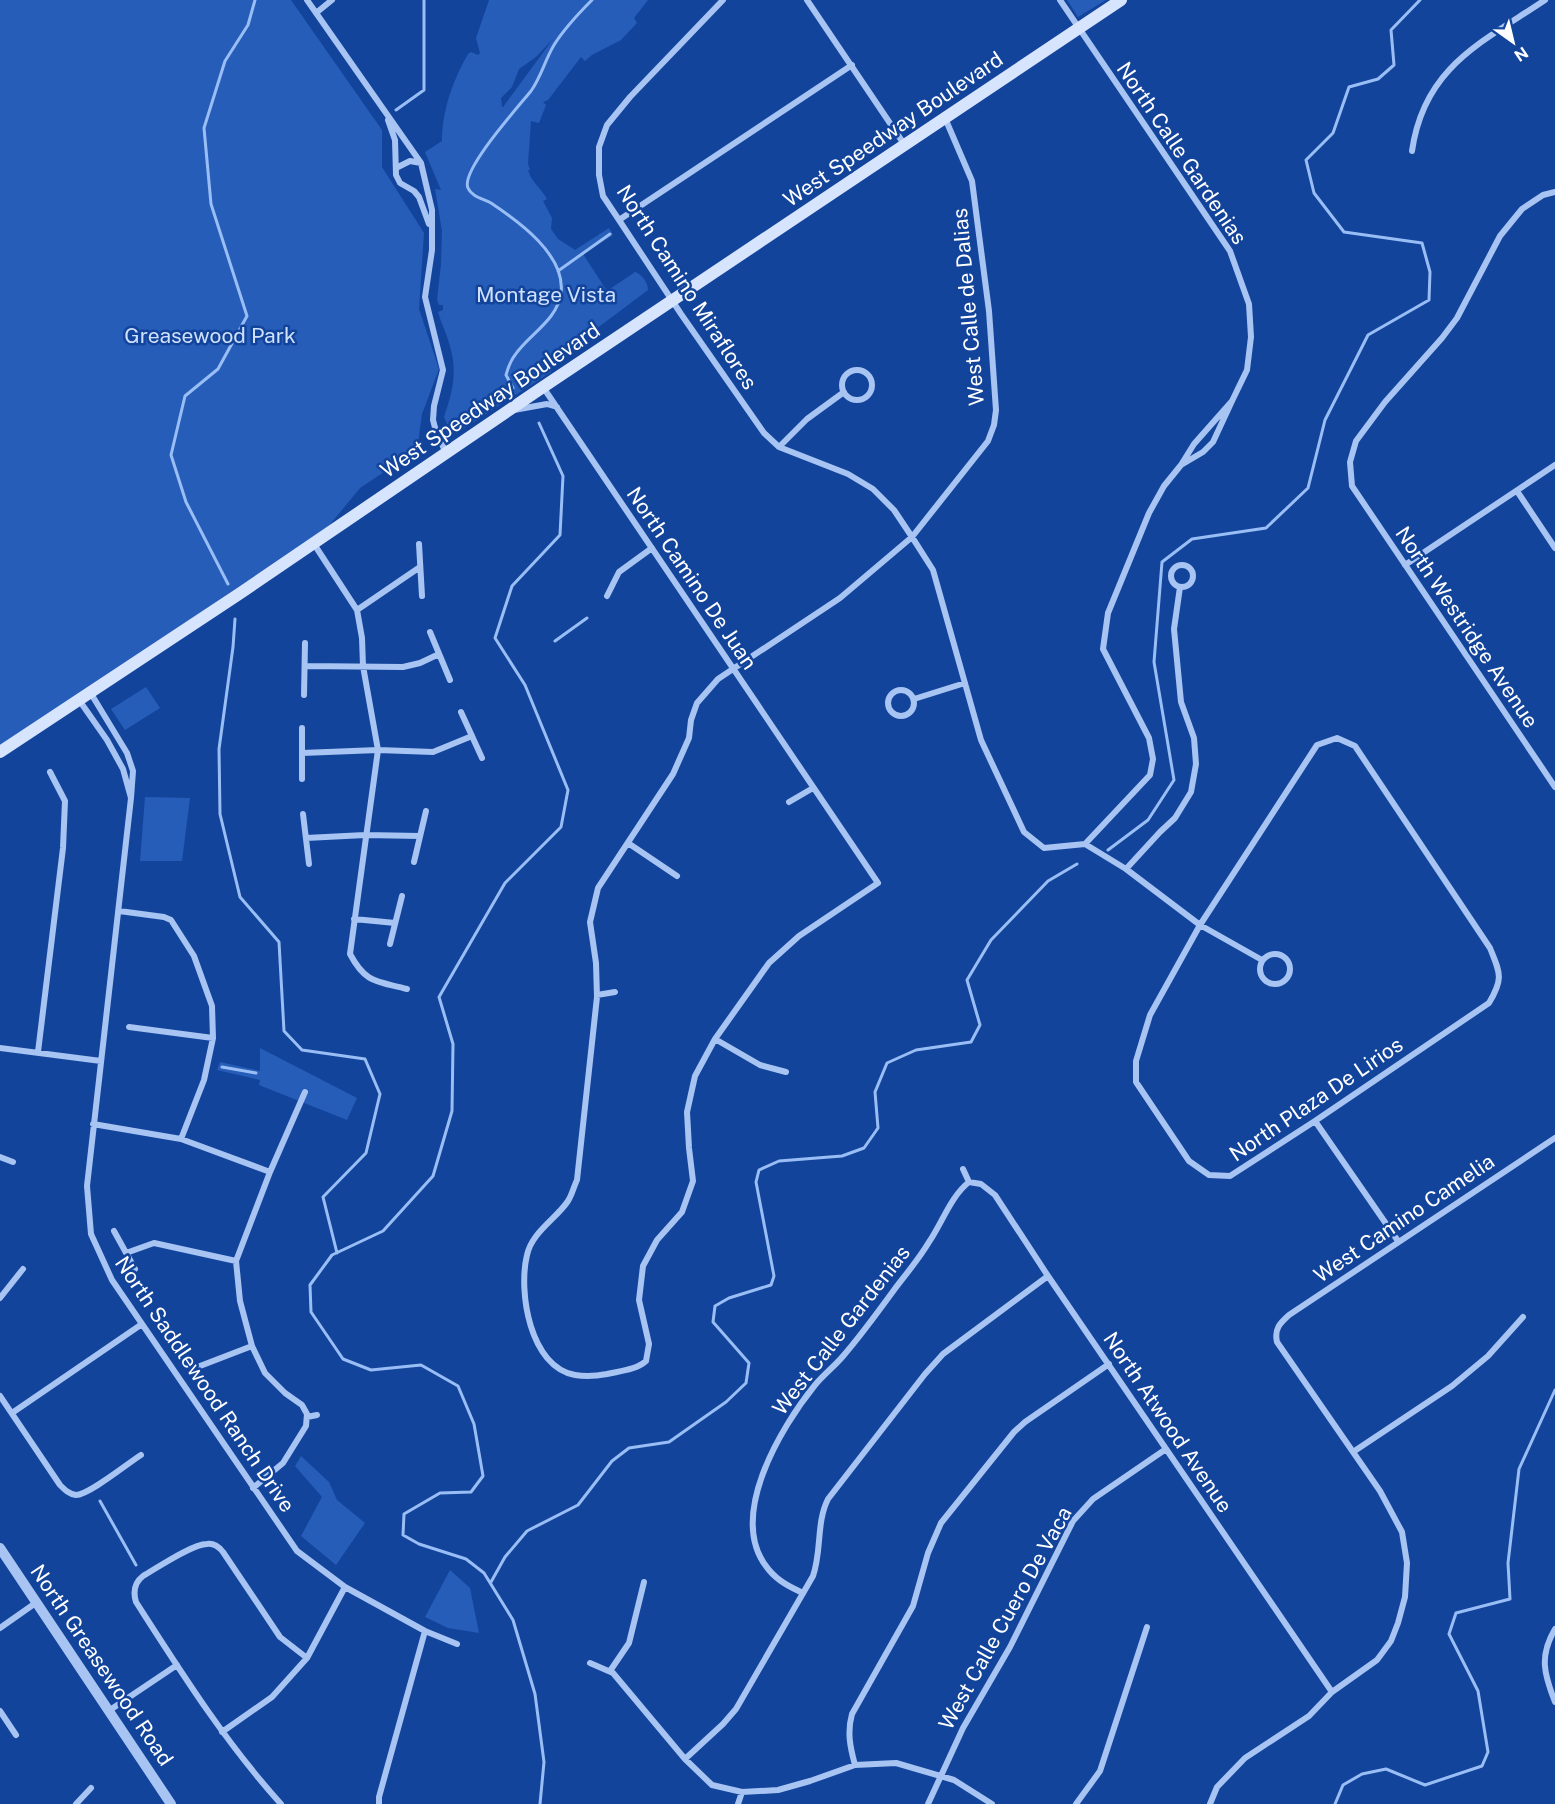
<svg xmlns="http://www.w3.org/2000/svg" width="1555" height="1804" viewBox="0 0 1555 1804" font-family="'Public Sans',sans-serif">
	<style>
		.green { fill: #265db9; fill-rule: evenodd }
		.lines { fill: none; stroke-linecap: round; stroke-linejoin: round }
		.stream { stroke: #99bef6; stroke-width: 3 }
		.minor { stroke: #a7c4f3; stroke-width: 6 }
		.tertiary { stroke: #a7c4f3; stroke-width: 10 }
		.secondary { stroke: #d7e4fd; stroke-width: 12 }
		.labels { text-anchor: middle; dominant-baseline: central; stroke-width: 5; stroke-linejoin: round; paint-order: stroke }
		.street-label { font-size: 21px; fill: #fff; stroke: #13449b }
		.park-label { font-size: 21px; fill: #cfe1fd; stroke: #13449b }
	</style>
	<rect width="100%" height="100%" fill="#13449b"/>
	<path class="green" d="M0,0H291L382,130V167L424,233L419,309L439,369L422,414L417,450L360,488L314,544L0,750Z
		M489,0H648L634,18L637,23L621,40L592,55L585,61L581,57L548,100L543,102L546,105L539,123L531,121L528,164L530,170H528C531,182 542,189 547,199L543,201L552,218L551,229L558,239L575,250L609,228L613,235L583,254L607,291L635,272C642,274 648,283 648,290L584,338L543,366L552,370L551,372L461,430L448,426L444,417C453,391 458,370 449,343C446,332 441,323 438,312L443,310V305H439L437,300L441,264L442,231L435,189L441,190L425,152L442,141C442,111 453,80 468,54L471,52L478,55L480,53L476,38ZM553,39L503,107H502L501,98L512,87L519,69L536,57Z
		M1067,0H1106L1078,17Z
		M146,687L160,708L125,730L111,709Z
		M145,797L190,798L182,861H140Z
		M260,1048L357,1098L347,1120L259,1085L260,1080L217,1070L220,1062L260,1071Z
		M301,1456L329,1482L337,1500L365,1523L336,1565L301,1536L322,1497L295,1466Z
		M450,1570L470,1588L479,1633L448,1628L425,1617Z"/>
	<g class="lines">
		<path class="stream" d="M396,110L424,90V0
			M558,271L610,234
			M513,388L506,375C508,368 510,361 515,355C529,334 557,321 561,293C566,255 518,221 491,203C484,199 472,197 468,188C460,171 519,106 531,91C541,77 545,60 554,45C564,29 578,14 592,0
			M539,423L563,476L560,535L512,586L495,638L525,685L568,790L561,827L505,883L439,997L453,1044L452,1111L433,1176L383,1231L332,1255L310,1285L311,1312L343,1359L371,1370L421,1365L458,1386L474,1424L483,1476L471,1492L440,1493L404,1514L403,1535L419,1544L466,1559L484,1573L513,1620L535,1694L544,1762L540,1804
			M228,584L186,502L171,455L185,396L218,369L247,316L211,204L204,128L225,61L248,25L255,0
			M235,619L233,647L219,749L220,814L240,897L279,942L284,1031L302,1050L365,1059L380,1094L366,1153L323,1197L337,1253
			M555,641L587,618
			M1108,850L1148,820L1174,780L1154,662L1162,562L1192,539L1266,528L1308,488L1325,420L1368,335L1429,300L1430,272L1422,243L1344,232L1314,193L1306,160L1333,133L1349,87L1378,79L1394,65L1391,30L1420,0
			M222,1067L256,1073
			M100,1501L136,1565
			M491,1582L505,1557L527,1531L578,1505L612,1461L629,1448L669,1442L726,1402L746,1383L749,1363L713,1322L715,1306L729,1298L771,1285L774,1276L756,1182L759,1170L779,1161L842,1156L864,1148L878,1128L875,1092L887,1063L916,1050L971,1042L980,1025L967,980L991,940L1048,881L1077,864
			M1335,1804L1343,1785L1362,1774L1386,1769L1425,1785L1482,1766L1488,1752L1478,1691L1449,1634L1456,1613L1510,1599L1508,1563L1519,1469L1555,1390"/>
		<path class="minor" d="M307,0L421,163L432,210V250L425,297L443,370L434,406L433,420L437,435L447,454
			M723,0L630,97L607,125L599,147V175L603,196L619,220L681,314L764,433L779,447L848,474L873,489L894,510L912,537L933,570L981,740L1024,832L1044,848L1085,844L1126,869L1200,925L1262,960
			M807,0L904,144
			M1060,0L1230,251L1249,304L1251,337L1247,370L1232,401
			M316,13L332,0
			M388,120L395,140L396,175L400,183L414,191L419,197L429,224
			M1412,151C1424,67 1481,43 1545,0
			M396,168L410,161L421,163
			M1555,192L1543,195L1522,209L1500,236L1457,318L1442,338L1385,402L1356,441L1350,462L1352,486L1555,787
			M619,220L852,65
			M842 385a15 15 0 1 1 30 0a15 15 0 1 1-30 0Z
			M543,387L878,883L799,936L769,963L715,1039L695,1076L687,1112L689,1148L693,1181L682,1212L657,1240L643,1266L639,1300L649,1344L646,1361
			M514,410L547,404L557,407
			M779,447L807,419L844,392
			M1517,491L1555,548
			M314,544L357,610L362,638L363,666L378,750L350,954C366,984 377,981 407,989
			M419,544L422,596
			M1405,565L1555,465
			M1171 576a11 11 0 1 1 22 0a11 11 0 1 1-22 0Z
			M607,596L619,572L652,548
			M357,610L420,567
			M430,632L450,680
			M305,666L403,667L420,663L439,654
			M888 703a13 13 0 1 1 26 0a13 13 0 1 1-26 0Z
			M304,695L305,643
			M914,699L965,683
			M79,700L107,740L123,769L131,798L133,771L127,753L90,692
			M461,712L482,758
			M1337,738L1355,746L1490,948C1500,973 1504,978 1489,1003L1315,1121L1230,1176L1209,1175L1189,1161L1136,1082V1061L1150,1015L1200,925L1317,745Z
			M302,753L378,750L433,752L472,736
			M302,779V728
			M131,798L87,1186L91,1234L112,1280L297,1551L345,1587L425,1631L457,1644
			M789,802L813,788
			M303,814L309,864
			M306,838L365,835L420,836
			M628,843L677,876
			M1085,844L1150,775L1153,759L1149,738L1103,649L1108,613L1149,513L1164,486L1181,465L1194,444L1232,401L1213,442L1203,452L1181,465
			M414,862L426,811
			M1126,869L1160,832L1175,818L1191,792L1196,764L1194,738L1181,702L1174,629L1180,587
			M119,911L164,917L171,920L194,956L212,1006L213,1038L204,1080L181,1139
			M354,919L395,923
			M390,944L402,896
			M1260 969a15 15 0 1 1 30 0a15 15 0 1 1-30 0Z
			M597,995L615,992
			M129,1027L213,1038
			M715,1039L760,1065L786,1072
			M0,1048L101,1061
			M38,1052L63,848L65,801L50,772
			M1315,1121L1398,1241
			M93,1124L181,1139L270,1172
			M0,1157L13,1162
			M963,1169L969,1182
			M969,1182L981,1184L995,1195L1048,1276L1332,1692
			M114,1231L135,1269
			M126,1253L154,1243L236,1261
			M0,1298L23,1269
			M646,1361C636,1370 620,1371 607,1374C597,1376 586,1377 575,1375C530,1367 518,1292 527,1255C532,1232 556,1219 568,1201C572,1195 574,1186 577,1180L597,997L596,963L590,922L598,888L673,774L689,738L691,720L697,703L718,679L840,598L912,537L988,441L994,425L996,410L989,311L972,181L945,118
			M200,1366L252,1346
			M0,1396L60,1485C65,1490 69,1494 76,1495C89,1495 128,1463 141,1455
			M12,1413L142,1324
			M307,1417L317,1415
			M1353,1452L1452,1386L1488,1356L1523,1317
			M253,1488L283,1463L306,1426L307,1414L302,1405L285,1393L265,1373L252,1346L240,1301L236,1261L270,1172L305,1092
			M803,1593C790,1587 778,1581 769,1570C725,1519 781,1427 815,1385C824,1374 835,1366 844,1355C862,1334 878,1312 894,1290C906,1274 919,1259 929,1242C942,1223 951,1196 969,1182
			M0,1628L37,1602
			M1555,1629C1539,1656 1544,1674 1555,1702
			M590,1663L613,1673L685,1759L712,1785L742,1792L778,1790L810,1781L855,1765L896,1763L954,1780L992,1804
			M610,1671L629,1643L644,1582
			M110,1710L177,1665
			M0,1711L16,1735
			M222,1732L272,1697L307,1658L345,1587
			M685,1759L723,1724L736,1709L813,1576C822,1550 816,1523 828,1499L925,1374L943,1354L1048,1276
			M855,1765C850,1747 847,1732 852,1714L913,1606L928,1553L941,1523L1014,1432L1025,1422L1109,1364
			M76,1804L91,1788
			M281,1804C225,1742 181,1672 136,1602C133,1592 134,1583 143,1576C157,1568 192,1544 207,1544C214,1543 219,1547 223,1552L280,1637L307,1658
			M379,1804V1797L425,1631
			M738,1804L742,1792
			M928,1804L963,1728L1010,1647L1073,1521L1093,1499L1166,1449
			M1076,1804L1100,1771L1147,1627
			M1210,1804L1217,1787L1245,1758L1309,1716L1332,1692L1377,1660L1391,1641L1398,1623L1405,1597L1407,1563L1402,1532L1380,1491L1277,1342C1274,1329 1280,1323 1289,1315L1555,1138"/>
		<path class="tertiary" d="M0,1548L171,1804"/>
		<path class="secondary" d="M0,752L239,594L543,387L1121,0"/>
	</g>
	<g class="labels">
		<g class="street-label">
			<text transform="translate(893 129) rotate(-34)">West Speedway Boulevard</text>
			<text transform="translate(1182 153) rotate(56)">North Calle Gardenias</text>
			<text transform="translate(687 287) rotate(57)">North Camino Miraflores</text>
			<text transform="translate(968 307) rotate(-95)">West Calle de Dalias</text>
			<text transform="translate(490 400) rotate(-34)">West Speedway Boulevard</text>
			<text transform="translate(692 578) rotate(56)">North Camino De Juan</text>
			<text transform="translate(1467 627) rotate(56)">North Westridge Avenue</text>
			<text transform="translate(1316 1099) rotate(-34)">North Plaza De Lirios</text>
			<text transform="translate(1404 1218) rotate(-34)">West Camino Camelia</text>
			<text transform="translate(841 1330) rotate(-52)">West Calle Gardenias</text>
			<text transform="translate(205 1384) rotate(56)">North Saddlewood Ranch Drive</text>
			<text transform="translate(1168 1422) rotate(56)">North Atwood Avenue</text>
			<text transform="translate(1005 1618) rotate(-61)">West Calle Cuero De Vaca</text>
			<text transform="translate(102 1665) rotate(56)">North Greasewood Road</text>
		</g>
		<g class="park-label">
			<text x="546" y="294">Montage Vista</text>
			<text x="210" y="335">Greasewood Park</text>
		</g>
	</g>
	<g transform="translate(1513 42) rotate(146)" stroke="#13449b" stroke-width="4.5" paint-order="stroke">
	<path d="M0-4.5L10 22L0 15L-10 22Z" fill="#ffffff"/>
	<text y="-9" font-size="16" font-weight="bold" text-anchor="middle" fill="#ffffff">N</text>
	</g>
</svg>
